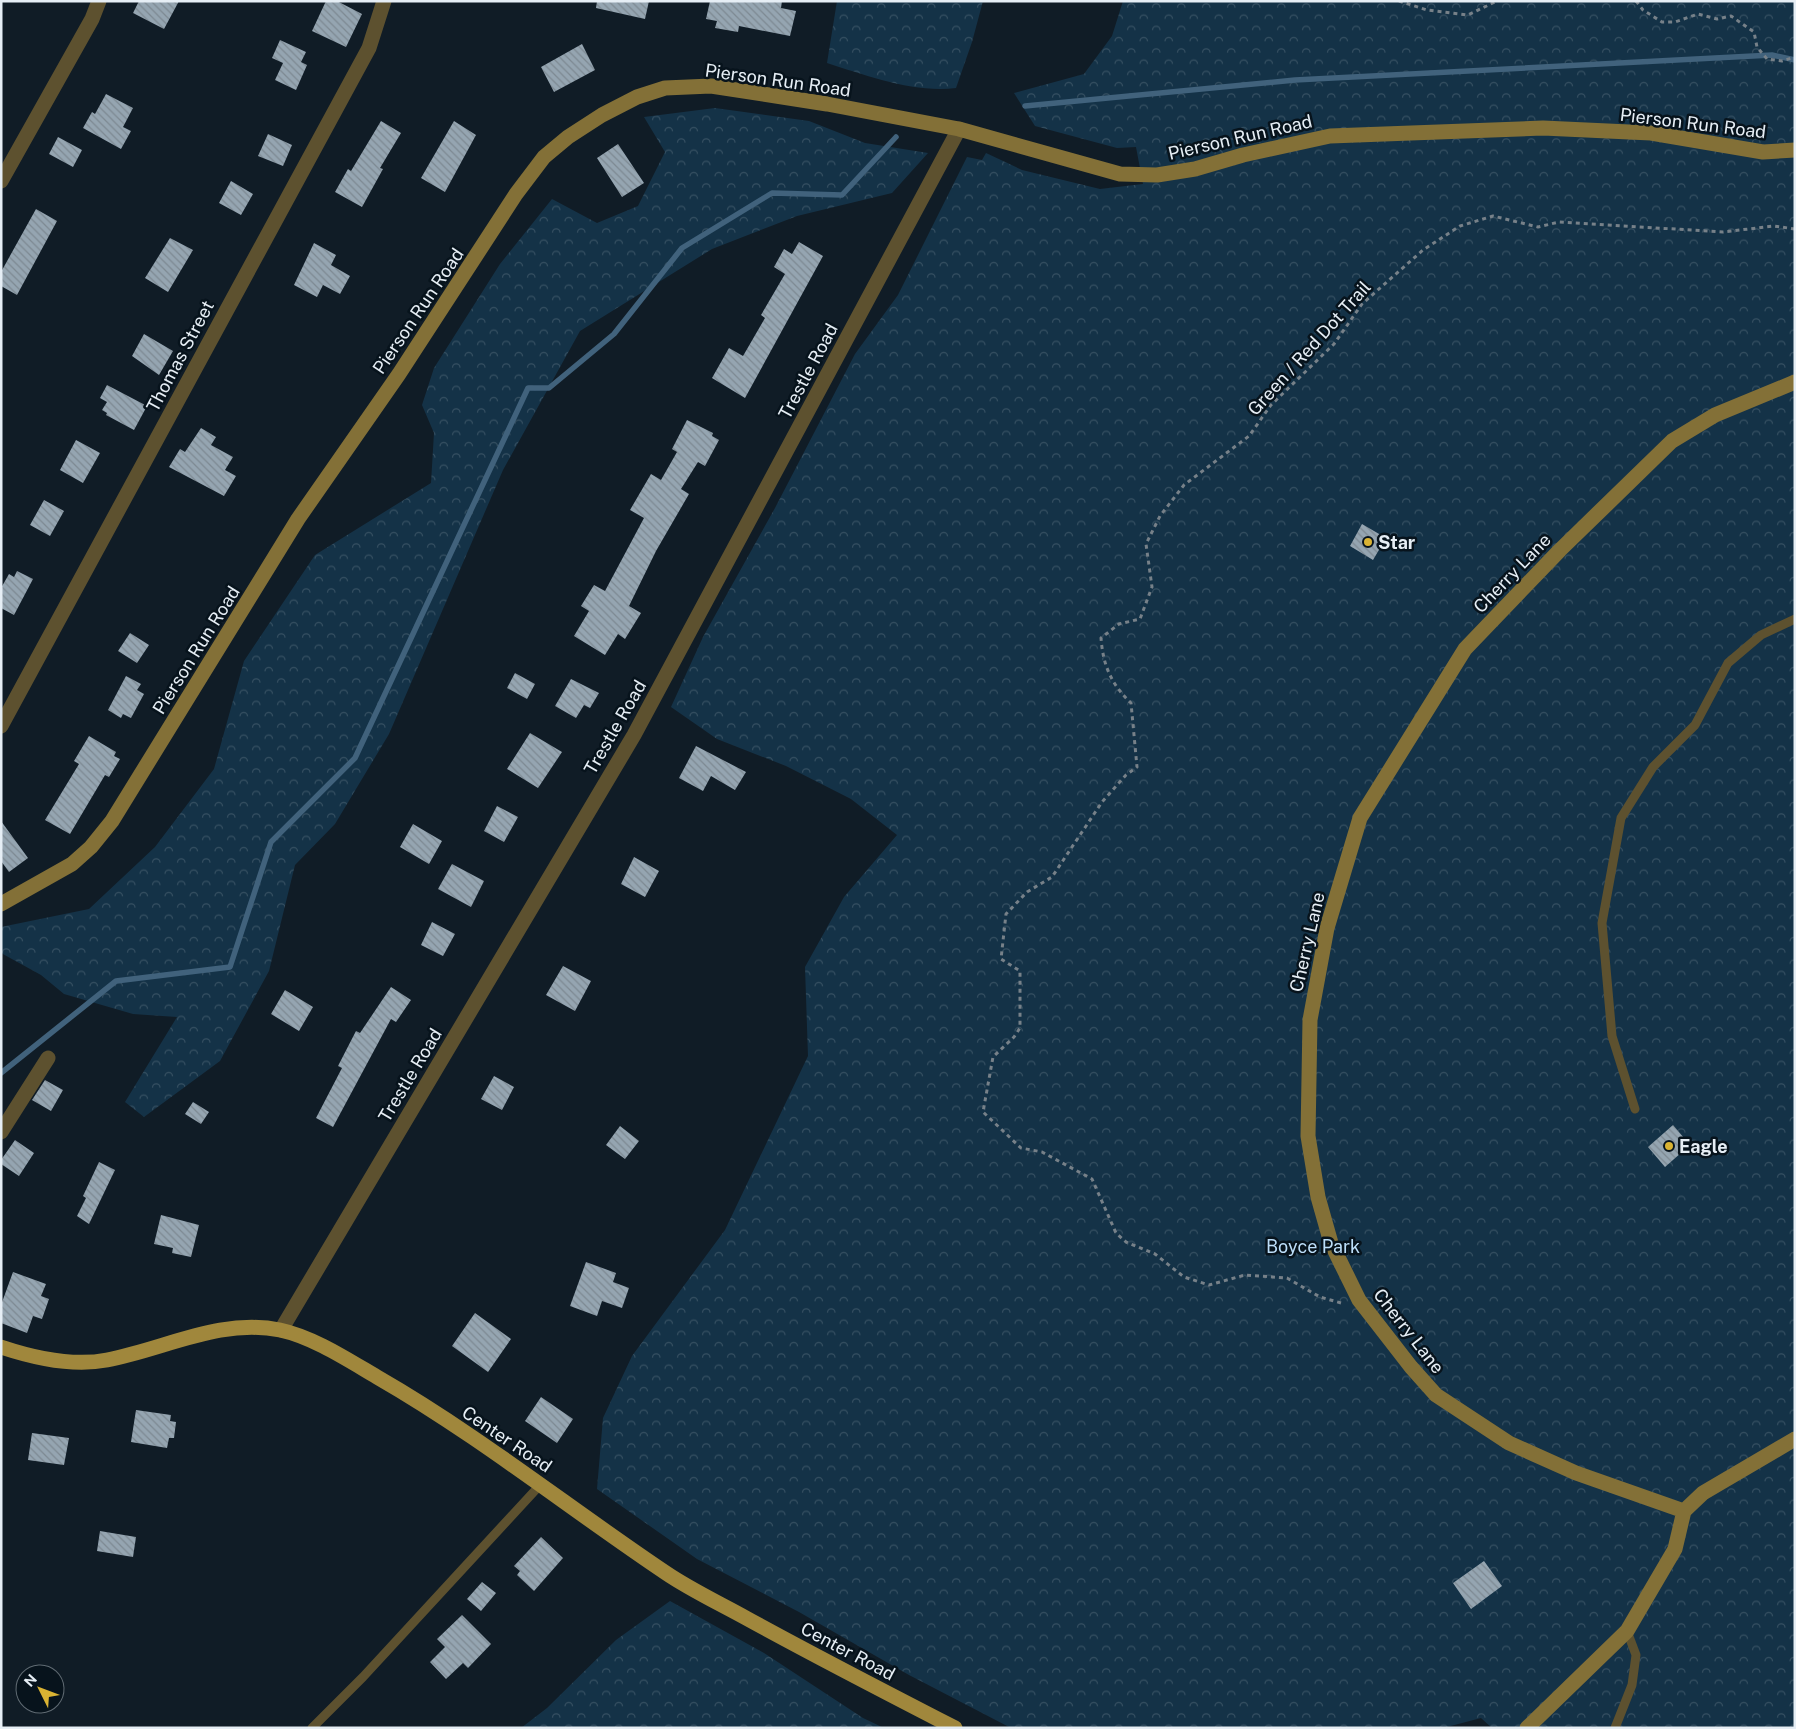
<svg xmlns="http://www.w3.org/2000/svg" width="1796" height="1729" viewBox="0 0 1796 1729" font-family="'Public Sans',sans-serif">
	<style>
		.forest { fill: url(#forest-crowns) }
		.lines { fill: none; stroke-linecap: round; stroke-linejoin: round }
		.stream { stroke: #41627c; stroke-width: 5.5 }
		.building { fill: url(#building-back-hatch) }
		.path { stroke: #778189; stroke-width: 3; stroke-dasharray: 4 4; stroke-linecap: butt }
		.lane { stroke: #5d512f; stroke-width: 9 }
		.street { stroke: #5d512f; stroke-width: 15 }
		.secondary { stroke: #837037; stroke-width: 15 }
		.primary { stroke: #a0873c; stroke-width: 15 }
		.poi-dot { fill: #dab333; stroke: #07131c; stroke-width: 2 }
		.labels { text-anchor: middle; dominant-baseline: central; stroke-width: 5; stroke-linejoin: round; paint-order: stroke }
		.street-label { font-size: 18px; fill: #e6eef5; stroke: #07131c }
		.poi-label { font-size: 18px; font-weight: bold; fill: #e6eef5; stroke: #07131c; text-anchor: start }
		.park-label { font-size: 18px; fill: #bcdef9; stroke: #07131c }
	</style>
	<defs>
		<pattern id="forest-crowns" width="20" height="18" patternUnits="userSpaceOnUse" patternTransform="scale(1.25)"><rect width="20" height="18" fill="#143247"/><path d="M2 6a3 3 0 1 1 6 0M12 15a3 3 0 1 1 6 0" fill="none" stroke="#365062"/></pattern>
		<pattern id="building-back-hatch" width="6" height="6" patternUnits="userSpaceOnUse" patternTransform="scale(1.25)"><rect width="6" height="6" fill="#95a5b1"/><path d="M-1 5l2 2M0 0l6 6M5-1l2 2" fill="none" stroke="#7d8992"/></pattern>
	</defs>
	<rect width="100%" height="100%" fill="#101c26"/>
	<path class="forest" d="M837,1H983L972,42L956,88C913,93 868,76 827,63Z
		M1123,1H1795V1728H1492L1481,1718L1443,1728H1011L909,1675L799,1612L697,1559L597,1489L603,1418L632,1356L725,1230L808,1056L805,967L844,897L897,835L851,799L786,766L717,739L671,707L703,637L775,508L855,354L898,295L967,157L982,160L986,153L1022,170L1100,189L1143,184L1136,147L1117,148L1035,126L1014,93L1084,74L1112,36Z
		M715,108L809,121L865,143L928,153L892,193L797,216L712,249L580,331L503,470L389,734L335,824L295,865L269,971L220,1061L144,1117L125,1102L177,1017L133,1014L64,994L41,975L1,953V927L89,909L155,847L214,769L244,661L315,555L431,483L434,433L422,405L434,368L500,264L552,199L597,223L638,206L665,152L644,117Z
		M670,1601L764,1653L863,1718L884,1728H521L547,1708L616,1640Z"/>
	<g class="lines">
		<path class="stream" d="M1025,106L1295,80L1772,55L1795,60
			M1,1073L116,981L230,967L271,842L355,758L528,388H549L614,334L682,248L772,193L842,195L896,137"/>
	</g>
	<path class="building" d="M139,1H179L164,29L133,13Z
		M326,1H337L362,14L346,47L312,31Z
		M597,1H649L645,19L596,8Z
		M710,1H782L781,8L796,11L790,36L739,26L738,32L715,28L717,21L706,19Z
		M280,40L306,52L301,62L307,65L296,90L275,80L283,63L272,58Z
		M582,44L595,70L554,92L541,67Z
		M106,94L133,108L123,127L131,131L121,149L83,128L92,112L95,114Z
		M381,121L401,133L380,168L383,169L362,207L335,192L348,169L351,171Z
		M454,121L476,135L445,192L421,178Z
		M268,134L292,145L283,166L258,156Z
		M58,137L82,150L73,167L49,154Z
		M618,144L644,183L622,197L597,158Z
		M231,181L253,194L241,215L219,203Z
		M36,209L57,221L17,295L1,286V272Z
		M170,238L193,250L168,292L145,278Z
		M799,242L823,256L745,398L712,378L729,348L743,356L765,318L761,315L785,274L774,267L784,249L792,254Z
		M314,243L336,255L331,265L350,276L340,294L323,285L317,297L294,285Z
		M144,334L173,351L159,375L132,356Z
		M107,385L147,406L134,430L106,415L107,413L102,410L107,402L100,398Z
		M687,420L713,433L712,436L719,440L705,466L698,462L681,489L689,494L656,551L629,606L641,613L625,639L618,634L605,655L574,636L589,611L581,606L594,585L605,591L644,518L630,510L651,474L661,480L677,452L672,449Z
		M201,428L216,437L211,445L233,457L225,470L236,476L224,496L169,467L180,449L185,452Z
		M76,440L100,453L83,483L60,470Z
		M44,500L64,511L50,536L30,525Z
		M1362,524L1386,538L1373,560L1350,546Z
		M17,571L33,579L14,615L1,608V588L9,574L14,577Z
		M130,633L149,645L137,663L118,651Z
		M515,673L535,684L527,699L507,688Z
		M126,676L141,684L137,690L144,694L131,718L123,714L121,718L108,710Z
		M571,679L599,693L590,708L584,705L576,718L555,706Z
		M530,733L562,752L538,788L507,769Z
		M89,736L116,752L114,756L120,759L109,777L105,775L70,834L45,820L79,764L74,761Z
		M696,746L746,772L735,790L711,776L703,791L679,778Z
		M497,806L518,817L504,842L484,831Z
		M1,821L28,858L9,872L1,861Z
		M413,824L442,841L429,864L400,847Z
		M634,857L659,871L645,897L621,884Z
		M452,864L484,881L471,907L438,889Z
		M432,922L455,934L443,956L421,945Z
		M563,966L591,981L575,1011L546,995Z
		M391,987L411,1000L396,1022L391,1019L333,1127L316,1118L342,1068L338,1066L356,1031L360,1033Z
		M285,990L313,1007L299,1031L271,1014Z
		M494,1076L514,1087L502,1110L481,1099Z
		M45,1080L63,1090L51,1111L32,1100Z
		M193,1102L209,1112L201,1124L185,1114Z
		M1673,1125L1690,1145L1665,1167L1648,1147Z
		M620,1126L639,1141L625,1159L606,1145Z
		M15,1140L34,1153L19,1176L1,1164V1160Z
		M99,1162L115,1170L89,1224L77,1216L86,1198L83,1196Z
		M161,1215L199,1225L191,1257L172,1253L173,1248L154,1244Z
		M586,1262L616,1273L613,1282L629,1288L622,1308L602,1301L597,1316L570,1306Z
		M13,1272L46,1284L41,1296L49,1299L42,1319L33,1316L27,1333L1,1323V1305Z
		M475,1313L511,1339L488,1372L452,1346Z
		M541,1397L573,1419L557,1443L525,1421Z
		M136,1410L171,1415L170,1421L176,1422L174,1438H169L167,1448L131,1442Z
		M32,1433L69,1438L64,1465L28,1460Z
		M100,1531L136,1537L133,1557L97,1551Z
		M541,1537L563,1558L534,1591L517,1575L520,1571L514,1566Z
		M1484,1561L1502,1586L1471,1609L1453,1583Z
		M482,1582L496,1593L481,1611L467,1599Z
		M462,1615L491,1644L468,1668L463,1663L446,1679L430,1662L445,1647L437,1639Z"/>
	<g class="lines">
		<path class="path" d="M1399,1L1427,10L1468,15L1497,1
			M1636,1L1643,10L1662,22H1675L1698,14L1717,19L1731,16L1754,32L1757,47L1767,59L1782,61L1795,57
			M1341,1303L1320,1297L1287,1278L1245,1275L1209,1285L1184,1277L1155,1254L1126,1242L1116,1233L1092,1179L1042,1152L1021,1148L983,1112L993,1057L1014,1037L1020,1028V971L1001,959L1006,914L1027,892L1052,877L1102,802L1126,775L1137,767L1131,703C1111,684 1103,665 1101,638L1119,624L1140,619L1152,587L1146,544L1160,516L1184,485L1249,436L1271,405L1334,344L1362,304L1423,250L1460,226L1493,216L1538,227L1559,222L1723,232L1774,226L1795,229"/>
		<path class="lane" d="M1635,1109L1612,1036L1602,923L1621,818L1653,767L1695,725L1728,663L1761,635L1795,619
			M312,1728L363,1677L541,1484
			M1615,1728L1632,1685L1636,1655L1627,1631"/>
		<path class="street" d="M1,181L92,19L99,1
			M1,726L369,48L384,1
			M1,1132L48,1058
			M281,1330L634,735L959,129"/>
		<path class="secondary" d="M1,904L72,864L91,847L112,821L298,519L399,374L516,194L544,157L568,137L602,115L637,97L665,88L711,86L827,104L959,129L1120,174L1157,175L1195,169L1243,155L1330,136L1543,128L1651,133L1763,152L1795,150
			M1684,1511L1576,1473L1509,1443L1436,1395L1411,1367L1359,1300L1331,1243L1318,1197L1308,1136L1310,1020L1327,928L1360,818L1465,649L1560,550L1672,441L1715,415L1795,382
			M1527,1728L1627,1631L1675,1549L1684,1511L1703,1493L1795,1439"/>
		<path class="primary" d="M1,1347C34,1358 72,1367 107,1360C165,1349 220,1318 280,1330C313,1337 348,1360 377,1377C478,1435 569,1508 666,1573C691,1590 719,1603 746,1618C815,1656 885,1692 955,1728"/>
	</g>
	<g class="poi-dot">
		<circle cx="1368" cy="542" r="5"/>
		<circle cx="1669" cy="1146" r="5"/>
	</g>
	<g class="labels">
		<g class="street-label">
			<text transform="translate(778 80) rotate(8)">Pierson Run Road</text>
			<text transform="translate(1693 123) rotate(7)">Pierson Run Road</text>
			<text transform="translate(1240 137) rotate(-13)">Pierson Run Road</text>
			<text transform="translate(418 311) rotate(-56)">Pierson Run Road</text>
			<text transform="translate(1309 348) rotate(-48)">Green / Red Dot Trail</text>
			<text transform="translate(180 356) rotate(-62)">Thomas Street</text>
			<text transform="translate(808 371) rotate(-62)">Trestle Road</text>
			<text transform="translate(1512 573) rotate(-46)">Cherry Lane</text>
			<text transform="translate(196 650) rotate(-58)">Pierson Run Road</text>
			<text transform="translate(615 727) rotate(-60)">Trestle Road</text>
			<text transform="translate(1307 942) rotate(-77)">Cherry Lane</text>
			<text transform="translate(410 1075) rotate(-59)">Trestle Road</text>
			<text transform="translate(1409 1331) rotate(52)">Cherry Lane</text>
			<text transform="translate(507 1439) rotate(34)">Center Road</text>
			<text transform="translate(848 1651) rotate(28)">Center Road</text>
		</g>
		<g class="poi-label">
			<text x="1378" y="542">Star</text>
			<text x="1679" y="1146">Eagle</text>
		</g>
		<g class="park-label">
			<text x="1313" y="1246">Boyce Park</text>
		</g>
	</g>
	<rect width="1796" height="1729" fill="none" stroke="#e6eef5" stroke-width="5"/>
	<g transform="translate(40 1689) rotate(312)"><circle r="24" fill="#07131c" stroke="#606b73"/>
	<path d="M0-4L9 19L0 12L-9 19Z" fill="#dab333"/>
	<text y="-8" font-size="14" font-weight="bold" text-anchor="middle" fill="#e6eef5">N</text>
	</g>
</svg>
